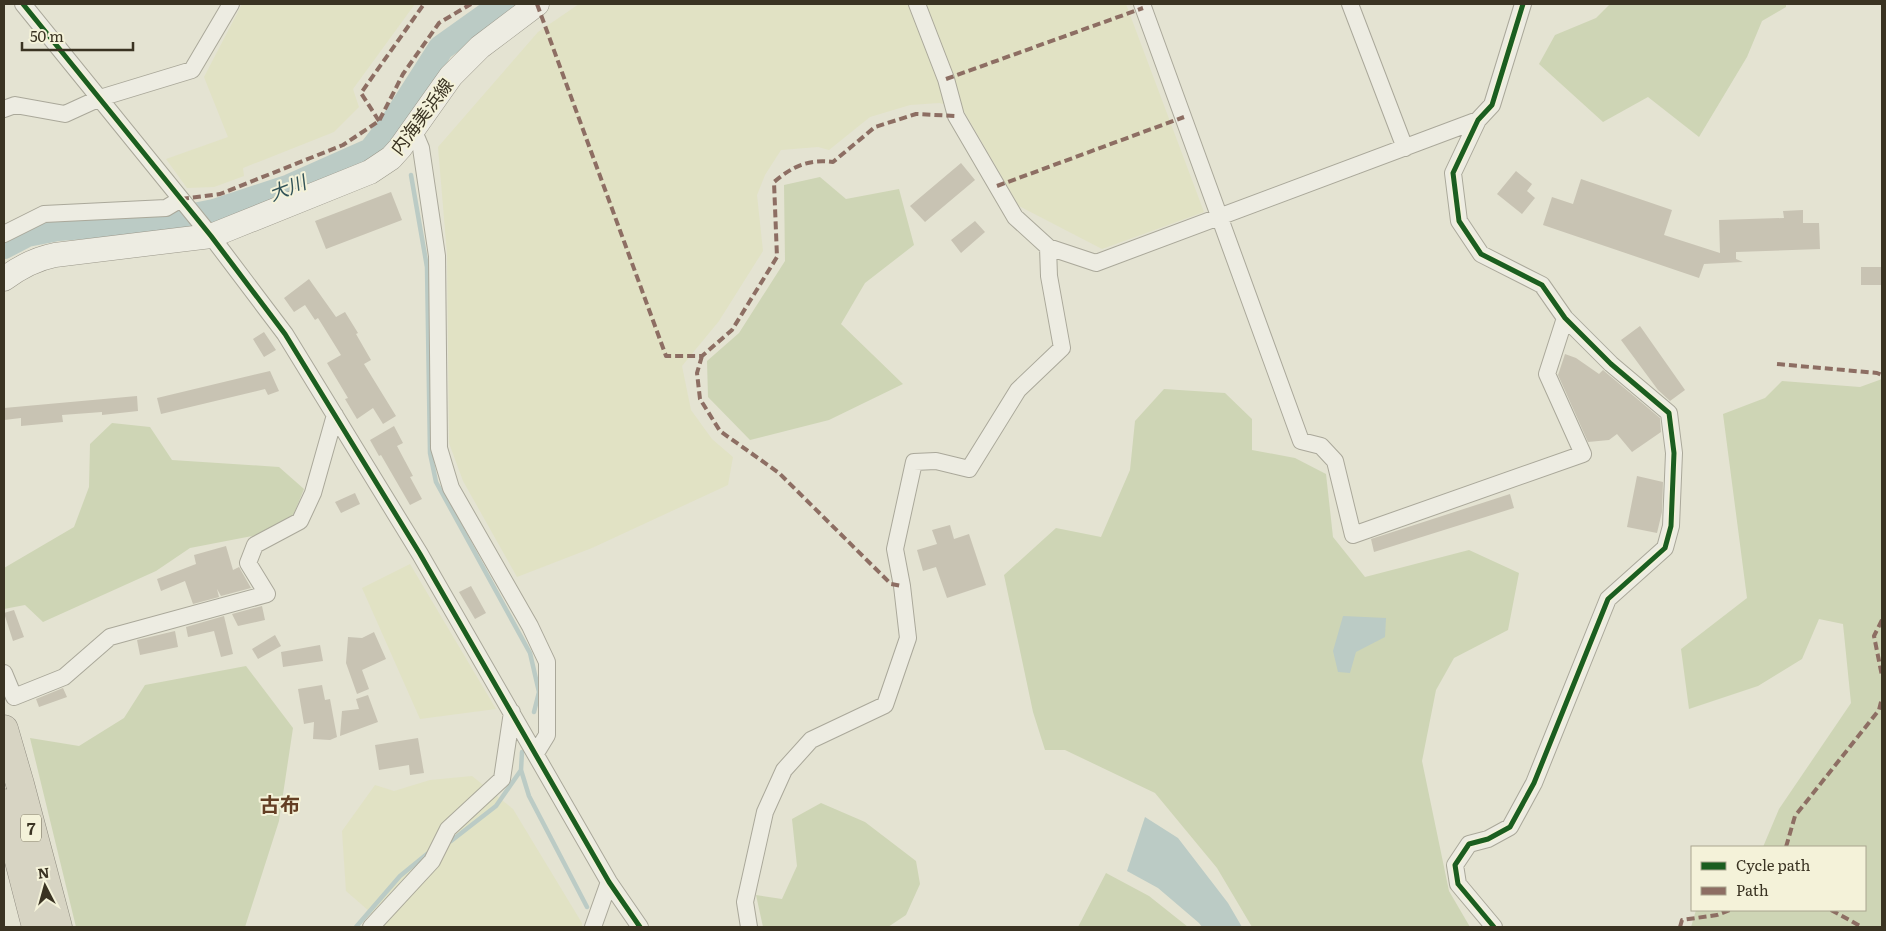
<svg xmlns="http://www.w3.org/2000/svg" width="1886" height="931" viewBox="0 0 1886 931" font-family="Literata,'Noto Sans JP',serif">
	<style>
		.farmland { fill: #e1e2c4 }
		.green { fill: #ced5b5 }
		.water { fill: #bbcbc5 }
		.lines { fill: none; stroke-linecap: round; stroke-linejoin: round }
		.stream { stroke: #bbcbc5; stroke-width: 4.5 }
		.river { stroke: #bbcbc5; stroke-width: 26 }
		.building { fill: #c8c3b3 }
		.minor-casing { stroke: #aaa89a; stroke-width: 18 }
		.secondary-casing { stroke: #9a978a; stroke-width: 25 }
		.motorway-casing { stroke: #908d81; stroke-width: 29 }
		.minor { stroke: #edece2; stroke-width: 16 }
		.secondary { stroke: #edece2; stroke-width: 24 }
		.motorway { stroke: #d7d4c3; stroke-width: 28 }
		.quiet { stroke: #8d6e63; stroke-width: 4; stroke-dasharray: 8 4; stroke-linecap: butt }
		.cycleway-casing { stroke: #f4f2d9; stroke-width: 8 }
		.cycleway { stroke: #1b5e20; stroke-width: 5 }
		.labels { text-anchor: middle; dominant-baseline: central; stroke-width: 4; stroke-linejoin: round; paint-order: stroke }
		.shield { fill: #f4f2d9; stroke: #726c59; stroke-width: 1 }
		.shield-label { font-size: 16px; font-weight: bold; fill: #3a3322 }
		.street-label { font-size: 18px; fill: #3a3322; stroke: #f4f2d9 }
		.water-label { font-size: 19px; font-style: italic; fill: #325358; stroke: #f4f2d9 }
		.quarter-label { font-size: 20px; font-weight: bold; fill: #643f24; stroke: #f4f2d9 }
	</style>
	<rect width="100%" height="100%" fill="#e4e3d2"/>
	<path class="farmland" d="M242,4H415L353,89L359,107L334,132L243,168L244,176L214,187L187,188L166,159L228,137L204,77Z
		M579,4H1126L1204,212L1102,249L1019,206L962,108L939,103L910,105L870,117L829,150L818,147L781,150L765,175L757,195L763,251L719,321L682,366L691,410L712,439L733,457L728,485L592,548L517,577L463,481L449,443L447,254L438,147L538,32Z
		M410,564L496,709L420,719L362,588Z
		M472,776L513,809L582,923V927H383L385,925L346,891L342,831L375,785L394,791L430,780Z"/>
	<path class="green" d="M1610,4H1786V7L1762,21L1747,57L1699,137L1648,97L1603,122L1539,64L1555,35L1596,18Z
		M820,177L846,199L899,189L914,245L865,283L841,324L903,384L829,420L750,440L708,397L707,361L739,333L785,261L784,185Z
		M1882,379V927H1691L1696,910H1865V847H1763L1779,809L1851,703L1843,624L1819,619L1802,659L1758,686L1689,709L1681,649L1747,598L1723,414L1765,398L1782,381L1860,387Z
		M1164,389L1225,393L1252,419V450L1295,458L1326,474L1333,537L1365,577L1469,550L1519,573L1508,630L1454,658L1436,690L1422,761L1449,891L1470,927H1252L1217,868L1155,793L1065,750H1045L1033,712L1004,575L1056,528L1101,537L1130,470L1135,421Z
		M112,423L150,427L172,460L279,467L304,489L293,516L257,535L190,548L156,571L43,622L25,605L4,609V568L74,527L89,487L90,444Z
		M246,666L293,728L279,821L245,927H76L30,738L79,746L124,718L145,685Z
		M821,803L865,822L916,861L920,884L906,915L888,927H763L756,895L782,899L797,866L792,819Z
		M1106,873L1149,896L1188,927H1078Z"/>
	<path class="water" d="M1343,616L1386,618L1385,637L1356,652L1350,673L1338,672L1333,651Z
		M1145,817L1178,838L1228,903L1242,927H1202L1199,923L1158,888L1127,871Z"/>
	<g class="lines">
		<path class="stream" d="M411,175L427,267L430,453L436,482L530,653L539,692L534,712
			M522,752L521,770L529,796L587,907
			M451,841L496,806L521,770
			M356,927L400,876L427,854"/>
		<path class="river" d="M4,246L27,234L58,228L179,219L214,212L290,187L371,151L395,120L441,48L503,4"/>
	</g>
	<path class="building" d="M961,163L975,180L925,222L910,206Z
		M1516,171L1532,184L1527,191L1535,198L1522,214L1497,194Z
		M1581,179L1672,210L1664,235L1720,253L1719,220L1784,218L1783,211L1803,210V223H1819L1820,249L1736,252V259L1743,262L1704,264L1699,278L1543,225L1552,197L1573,204Z
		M391,192L402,220L326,249L315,221Z
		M975,221L985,232L961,253L951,240Z
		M1861,267H1882V285H1861Z
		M309,279L336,317L345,312L358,333L356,334L371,360L364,364L396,416L383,424L373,408L357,419L345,399L348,398L327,363L341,355L318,318L315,320L305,305L294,312L284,298Z
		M1640,326L1685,390L1670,401L1658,390L1621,340Z
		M264,332L276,350L264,357L253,339Z
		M1565,354L1576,358L1599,374L1603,370L1660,418L1661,432L1632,452L1617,434L1609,440L1588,442L1558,375Z
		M270,371L279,391L268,395L265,389L161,414L157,398Z
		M137,396L138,411L102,415V412L62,415L63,422L21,426V418L4,420V408Z
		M394,426L403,443L397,446L413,476L410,477L422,499L410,505L381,455L379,456L370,440Z
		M1637,476L1663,482L1662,512L1657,533L1627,527Z
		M355,493L360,504L341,513L335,502Z
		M1510,494L1514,508L1374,552L1371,539Z
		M950,525L954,539L969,534L986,585L947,598L936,567L923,571L917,550L937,544L932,530Z
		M226,546L233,570L239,567L251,588L221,596L217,589L219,597L193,604L185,581L161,591L157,579L196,564L194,555Z
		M471,586L486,613L475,619L459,592Z
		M262,606L265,620L238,626L232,614Z
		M14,610L24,637L13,641L4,613Z
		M224,616L233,654L221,657L214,631L188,637L186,627Z
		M175,631L178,647L140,655L137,640Z
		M374,632L386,659L362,670L369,689L357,694L346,663L348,637L362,638Z
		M275,635L281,646L258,659L252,649Z
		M320,645L323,661L283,667L281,652Z
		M322,685L325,700L330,699L337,737L330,740L313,739L314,722L304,724L298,689Z
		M63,688L67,697L39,707L36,699Z
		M368,695L378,722L340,736L342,711L359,709L356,699Z
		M418,738L424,773L410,775L409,765L379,770L375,745Z"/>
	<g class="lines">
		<defs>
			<path id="minor" d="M23,4L211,236L285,334L420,554L609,882L640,927
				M917,4L946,79L956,116L1015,217L1048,247L1096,263L1478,120
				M1142,4L1301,441L1321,446L1335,461L1353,535L1583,454L1547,374L1565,318
				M1350,4L1405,148
				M4,109L15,105L65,114L100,98L192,70L231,4
				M413,129L421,148L437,256L439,448L451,488L530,626L547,662V735L536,753
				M4,234L44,214L166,208L181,199
				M4,673L14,697L64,677L110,637L267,594L248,563L255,545L300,521L313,493L335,415
				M371,927L432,861L448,829L502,779L512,712
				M593,927L609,882
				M749,927L745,902L765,812L784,770L811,740L885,705L908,638L902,586L895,549L914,462L936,461L969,469L1018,390L1062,348L1049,276L1048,247
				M1494,927L1458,884L1455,865L1469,844L1488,839L1510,827L1534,783L1608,599L1665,548L1671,526L1674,453L1669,413L1611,364L1565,318L1542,285L1481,254L1459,221L1453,173L1478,120L1492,105L1523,4"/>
			<path id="secondary" d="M4,279C20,267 35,259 55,255L211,236L370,172L391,158L400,148L451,76L480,47L537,4"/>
			<path id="motorway" d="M4,729L20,784L58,927
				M4,803L36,927"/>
		</defs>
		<use href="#minor" class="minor-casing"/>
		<use href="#secondary" class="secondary-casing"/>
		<use href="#motorway" class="motorway-casing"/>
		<use href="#minor" class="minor"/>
		<use href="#secondary" class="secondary"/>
		<use href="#motorway" class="motorway"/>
		<path class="quiet" d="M537,4L666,356H702L732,330L777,257L774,182C793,166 808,159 833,162L875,127L916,114L956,116
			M946,79L1143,8
			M379,121L361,93L424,4
			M997,186L1184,117
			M181,199L220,194L343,145L379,121L403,74L439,23L471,4
			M702,356L697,373L700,399L720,431L779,473L891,584L902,586
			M1777,364L1877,373L1882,375
			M1882,620L1874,636L1882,676
			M1786,847L1795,816L1879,710L1882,698
			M1831,910L1862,927
			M1680,927L1682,920L1717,915L1730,910"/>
		<defs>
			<path id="cycleway" d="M23,4L211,236L285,334L420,554L609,882L640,927
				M1494,927L1458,884L1455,865L1469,844L1488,839L1510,827L1534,783L1608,599L1665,548L1671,526L1674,453L1669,413L1611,364L1565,318L1542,285L1481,254L1459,221L1453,173L1478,120L1492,105L1523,4"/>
		</defs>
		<use href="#cycleway" class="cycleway-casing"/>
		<use href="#cycleway" class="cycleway"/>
	</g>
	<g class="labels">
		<rect class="shield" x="21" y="814.5" width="20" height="27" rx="4"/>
		<g class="shield-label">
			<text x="31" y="828">7</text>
		</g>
		<g class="street-label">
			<text transform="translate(421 116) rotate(-53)">内海美浜線</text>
		</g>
		<g class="water-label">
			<text transform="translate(287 187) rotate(-21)">大川</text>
		</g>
		<g class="quarter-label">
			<text x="280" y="803">古布</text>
		</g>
	</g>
	<rect width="1886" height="931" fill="none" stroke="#3a3322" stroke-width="10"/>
	<rect x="1691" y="846" width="175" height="65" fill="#f4f2d9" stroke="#aaa690"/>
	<rect x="1701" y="862" width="25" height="8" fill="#1b5e20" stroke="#aaa690"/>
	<text x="1736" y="871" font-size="15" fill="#3a3322">Cycle path</text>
	<rect x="1701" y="887" width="25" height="8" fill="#8d6e63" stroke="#aaa690"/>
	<text x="1736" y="896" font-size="15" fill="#3a3322">Path</text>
	<g transform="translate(45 886) rotate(354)" stroke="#f4f2d9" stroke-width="4" paint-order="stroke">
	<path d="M0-4L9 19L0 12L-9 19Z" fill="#3a3322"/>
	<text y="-8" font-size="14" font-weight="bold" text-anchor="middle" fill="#3a3322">N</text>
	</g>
	<path d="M22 42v8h111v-8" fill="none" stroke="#3a3322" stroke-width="2.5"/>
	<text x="30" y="42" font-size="15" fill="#3a3322" stroke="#f4f2d9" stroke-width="4" paint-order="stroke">50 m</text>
</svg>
